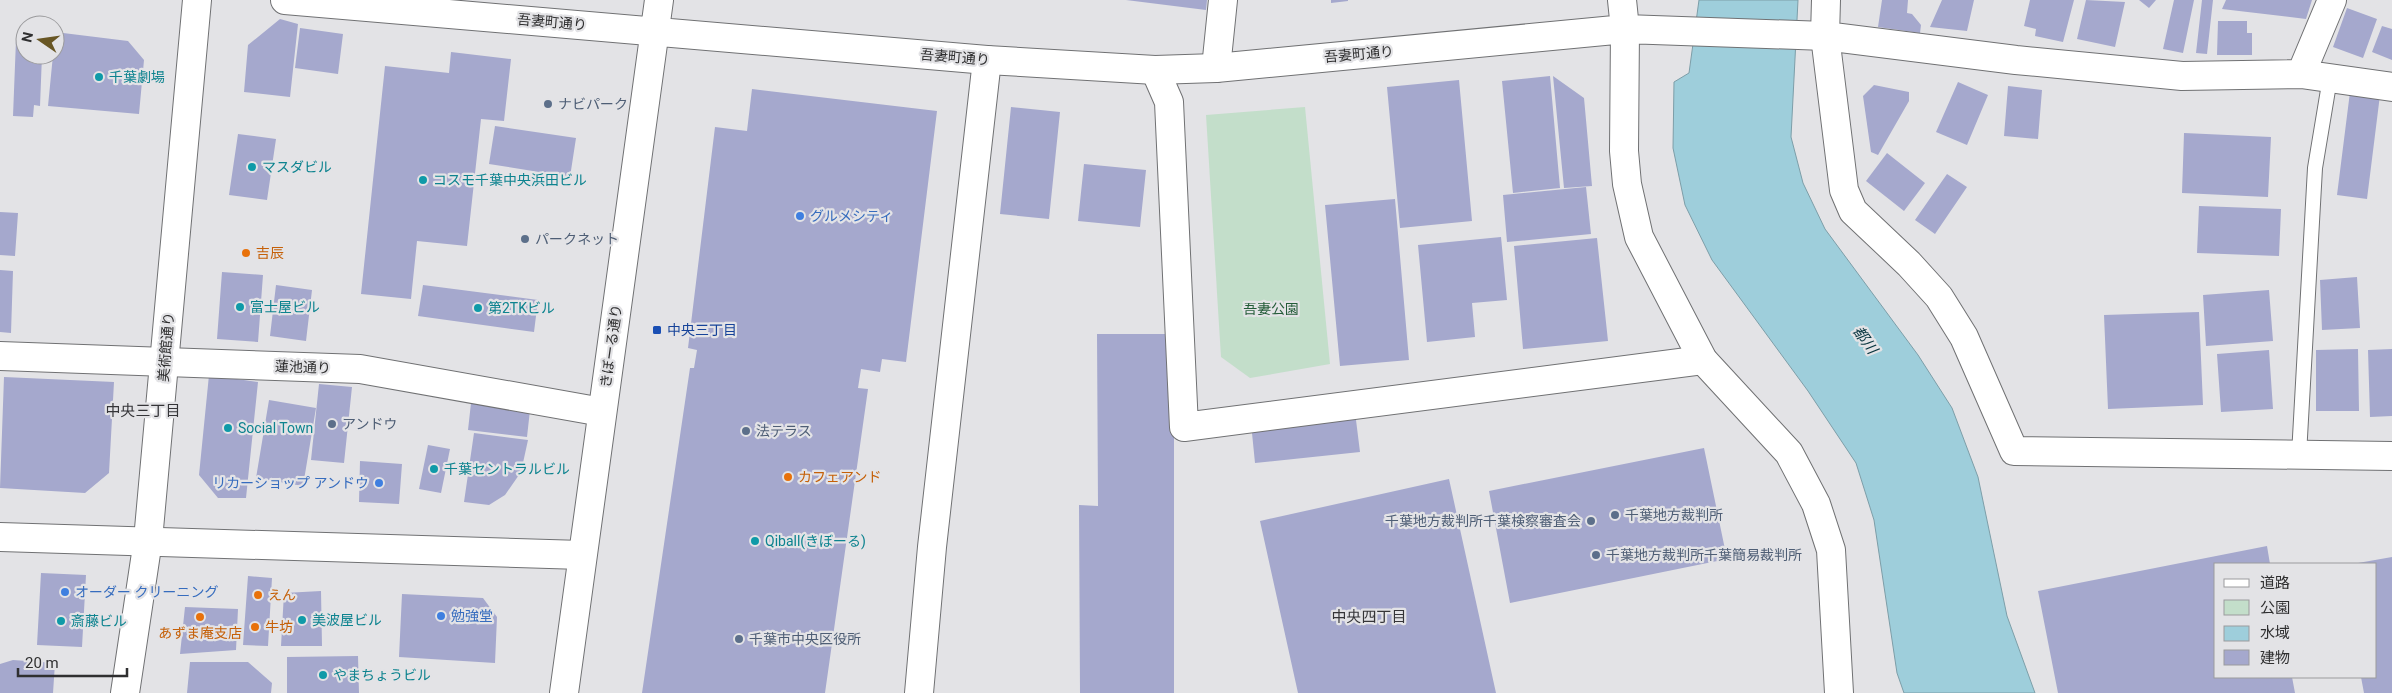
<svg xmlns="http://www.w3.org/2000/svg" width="2392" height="693" viewBox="0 0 2392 693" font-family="Roboto,'Noto Sans JP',sans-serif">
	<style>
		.green { fill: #c3deca }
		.water { fill: #9ecedb; stroke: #7d9ea8 }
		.building { fill: #a5a8cd }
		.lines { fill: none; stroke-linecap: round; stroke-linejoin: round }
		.service-casing { stroke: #707173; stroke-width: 16 }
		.minor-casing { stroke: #707173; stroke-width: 30 }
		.tertiary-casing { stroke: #707173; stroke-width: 30 }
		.service { stroke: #fff; stroke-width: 14 }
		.minor { stroke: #fff; stroke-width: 28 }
		.tertiary { stroke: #fff; stroke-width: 28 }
		.culture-dot { fill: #0f9aa8; stroke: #e3e3e6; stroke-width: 2 }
		.service-dot { fill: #5c6f8a; stroke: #e3e3e6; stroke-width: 2 }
		.shop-dot { fill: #3f7fe0; stroke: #e3e3e6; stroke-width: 2 }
		.food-dot { fill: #e8710a; stroke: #e3e3e6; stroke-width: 2 }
		.transit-dot { fill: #1a4fb4; stroke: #e3e3e6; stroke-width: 2 }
		.labels { text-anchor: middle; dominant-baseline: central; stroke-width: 4.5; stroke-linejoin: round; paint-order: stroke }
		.street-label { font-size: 14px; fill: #2f2f30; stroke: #e3e3e6 }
		.culture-label { font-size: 14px; fill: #0d838f; stroke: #e3e3e6; text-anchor: start }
		.service-label { font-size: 14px; fill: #4e5e75; stroke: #e3e3e6; text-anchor: start }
		.shop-label { font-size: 14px; fill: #366cbe; stroke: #e3e3e6; text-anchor: start }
		.food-label { font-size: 14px; fill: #c56008; stroke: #e3e3e6; text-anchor: start }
		.park-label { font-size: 14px; fill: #245c39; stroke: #e3e3e6 }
		.transit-label { font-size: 14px; fill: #164399; stroke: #e3e3e6; text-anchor: start }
		.water-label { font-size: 15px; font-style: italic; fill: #06343e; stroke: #e3e3e6 }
		.neighbourhood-label { font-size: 15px; fill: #353538; stroke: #e3e3e6 }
	</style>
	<rect width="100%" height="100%" fill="#e3e3e6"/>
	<path class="green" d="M1305,107L1330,364L1250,378L1221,357L1206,115Z"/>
	<path class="water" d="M1699,0H1798L1791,137L1803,183L1825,229L1918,355L1952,408L1978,477L2007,616L2035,693H1904L1897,673L1874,520L1856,463L1808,391L1712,260L1685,205L1673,148L1674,82L1689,73Z"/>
	<path class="building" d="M1126,0H1207L1206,10Z
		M1331,0H1348V1L1331,3Z
		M1882,0H1908L1907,13L1912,14L1921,25L1920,33L1878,27Z
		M1942,0H1974L1967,31L1930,27Z
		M2030,0H2074L2063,42L2035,36L2036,29L2024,26Z
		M2086,0L2125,2L2115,47L2077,39Z
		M2139,0H2156L2149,8Z
		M2174,0H2194L2183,53L2163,49Z
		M2202,0H2213L2207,54L2196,53Z
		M2226,0H2312L2306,19L2222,9Z
		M2347,8L2377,19L2363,58L2333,47Z
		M280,19L298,24L290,97L244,92L248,45Z
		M2218,21H2247V33H2252V55H2217Z
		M2382,26L2392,29V60L2372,52Z
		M300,28L343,34L338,74L295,68Z
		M55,32L128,41L144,60L139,114L48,106L53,55H55Z
		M16,40H25V55H42L40,106L34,105L33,117L13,116Z
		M451,52L511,59L504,121L481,119L467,246L417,241L411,299L361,294L385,66L449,73Z
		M1550,76L1560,188L1513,193L1502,81Z
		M1553,76L1584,98L1592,186L1564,188Z
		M1459,80L1472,221L1400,228L1387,87Z
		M1958,82L1988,95L1967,145L1936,132Z
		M1874,85L1909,92V101L1878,155L1871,152L1863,96Z
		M2008,86L2042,90L2038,139L2004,136Z
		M752,89L937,111L906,362L882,359L880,372L861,369L858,388L868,389L825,693H642L690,368H694L697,350L688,348L715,127L747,131Z
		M2350,92L2380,95L2367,199L2337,195Z
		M1011,107L1060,112L1049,219L1000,214Z
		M495,126L576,138L570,177L489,164Z
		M2184,133L2271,137L2268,197L2182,193Z
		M238,134L276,139L267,200L229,195Z
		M1887,153L1925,183L1904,211L1866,181Z
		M1084,164L1146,170L1140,227L1078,221Z
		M1947,174L1967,187L1935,234L1915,220Z
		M1586,187L1591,234L1507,242L1503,195Z
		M1395,199L1409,360L1340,366L1325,205Z
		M2199,206L2281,209L2279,256L2197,253Z
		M0,212L18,213L15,256L0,255Z
		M1501,237L1507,300L1472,303L1475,337L1427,342L1418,245Z
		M1597,238L1608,341L1523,349L1514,246Z
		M0,270L13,271L11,333L0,332Z
		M222,272L263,275L258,342L217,339Z
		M2357,277L2360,328L2322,330L2320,280Z
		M276,285L312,290L306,341L270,336Z
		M423,285L538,300L534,332L418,316Z
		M2269,290L2273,341L2206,346L2203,295Z
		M2199,312L2203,405L2108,409L2104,315Z
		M1097,334H1174V693H1080L1079,505L1098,506Z
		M2358,349L2359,411H2316V350Z
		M2392,349V416L2370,417L2368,350Z
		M2269,350L2273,409L2221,412L2217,354Z
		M209,375L258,382L246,498H218L199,475Z
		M4,377L114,382L109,473L85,493L0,488Z
		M319,384L352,387L344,463L311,460Z
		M269,400L316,408L303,486L256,478Z
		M471,403L530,410L527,437L468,430Z
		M1355,412L1360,452L1255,463L1251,423Z
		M474,433L528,440L521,472L505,495L489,505L464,502Z
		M428,445L450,449L441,493L419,489Z
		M1704,448L1727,559L1510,603L1489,491Z
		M360,461L402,464L399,504L359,502Z
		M1449,479L1496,693H1298L1260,521Z
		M2267,546L2270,564H2216V677H2292L2295,693H2058L2038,591Z
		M2392,557V693H2364L2361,677H2376V564L2358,563Z
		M41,573L86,575L82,647L37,645Z
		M248,576L272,578L268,646L243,645Z
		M321,591L322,646H281L284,593Z
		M402,594L483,598L497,617L495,663L399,657Z
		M185,607L238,609L236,650L180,654Z
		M358,656L359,693H287V657Z
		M13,660L55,663L53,693H0V664Z
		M190,662H248L272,683L271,693H187Z"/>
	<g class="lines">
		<defs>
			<path id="service" d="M2299,455L2315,168L2330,78"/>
			<path id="minor" d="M1826,0L1825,36L1844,190L1853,211L1909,264L1939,297L1964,337L2014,451L2392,456
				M1825,36L2016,60L2182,76L2301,74L2392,87
				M1216,68L1223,0
				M1155,70L1169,102L1184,427L1703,360
				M2301,74L2332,0
				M0,356L360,369L602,412
				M0,537L582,555
				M919,693L932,547L987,60"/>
			<path id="tertiary" d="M285,0L987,60L1155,70L1216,68L1625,29L1825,36
				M1622,0L1625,29L1624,151L1627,184L1639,237L1703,360L1789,453L1816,504L1831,550L1839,693
				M125,693L148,540L197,0
				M564,693L659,0"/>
		</defs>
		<use href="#service" class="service-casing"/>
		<use href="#minor" class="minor-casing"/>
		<use href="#tertiary" class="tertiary-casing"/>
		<use href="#service" class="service"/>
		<use href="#minor" class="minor"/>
		<use href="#tertiary" class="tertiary"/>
	</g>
	<g class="culture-dot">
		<circle cx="99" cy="77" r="5"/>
		<circle cx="252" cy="167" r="5"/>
		<circle cx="423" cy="180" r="5"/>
		<circle cx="240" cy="307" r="5"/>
		<circle cx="478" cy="308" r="5"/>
		<circle cx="228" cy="428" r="5"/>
		<circle cx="434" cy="469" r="5"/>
		<circle cx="755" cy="541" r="5"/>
		<circle cx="302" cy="620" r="5"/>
		<circle cx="61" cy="621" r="5"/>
		<circle cx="323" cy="675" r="5"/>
	</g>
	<g class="service-dot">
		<circle cx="548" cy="104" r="5"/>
		<circle cx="525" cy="239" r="5"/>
		<circle cx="332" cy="424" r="5"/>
		<circle cx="746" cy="431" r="5"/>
		<circle cx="1615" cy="515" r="5"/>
		<circle cx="1591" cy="521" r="5"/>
		<circle cx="1596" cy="555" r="5"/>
		<circle cx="739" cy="639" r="5"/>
	</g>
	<g class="shop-dot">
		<circle cx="800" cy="216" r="5"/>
		<circle cx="379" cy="483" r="5"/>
		<circle cx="65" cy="592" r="5"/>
		<circle cx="441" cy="616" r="5"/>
	</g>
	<g class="food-dot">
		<circle cx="246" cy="253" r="5"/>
		<circle cx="788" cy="477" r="5"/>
		<circle cx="258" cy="595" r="5"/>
		<circle cx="200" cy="617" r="5"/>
		<circle cx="255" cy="627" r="5"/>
	</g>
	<rect class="transit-dot" x="652" y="325" width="10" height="10" rx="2.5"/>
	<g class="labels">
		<g class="street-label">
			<text transform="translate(552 22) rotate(5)">吾妻町通り</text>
			<text transform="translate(1359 54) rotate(-5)">吾妻町通り</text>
			<text transform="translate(955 57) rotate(5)">吾妻町通り</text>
			<text transform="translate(611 346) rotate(-82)">きぼーる通り</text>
			<text transform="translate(166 347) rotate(-85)">美術館通り</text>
			<text transform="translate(303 367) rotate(2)">蓮池通り</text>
		</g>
		<g class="culture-label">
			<text x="109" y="77">千葉劇場</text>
			<text x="262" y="167">マスダビル</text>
			<text x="433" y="180">コスモ千葉中央浜田ビル</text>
			<text x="250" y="307">富士屋ビル</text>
			<text x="488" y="308">第2TKビル</text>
			<text x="238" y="428">Social Town</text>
			<text x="444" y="469">千葉セントラルビル</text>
			<text x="765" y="541">Qiball(きぼーる)</text>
			<text x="312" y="620">美波屋ビル</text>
			<text x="71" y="621">斎藤ビル</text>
			<text x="333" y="675">やまちょうビル</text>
		</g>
		<g class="service-label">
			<text x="558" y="104">ナビパーク</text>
			<text x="535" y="239">パークネット</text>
			<text x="342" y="424">アンドウ</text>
			<text x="756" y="431">法テラス</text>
			<text x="1625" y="515">千葉地方裁判所</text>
			<text x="1581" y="521" text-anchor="end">千葉地方裁判所千葉検察審査会</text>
			<text x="1606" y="555">千葉地方裁判所千葉簡易裁判所</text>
			<text x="749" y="639">千葉市中央区役所</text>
		</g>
		<g class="shop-label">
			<text x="810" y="216">グルメシティ</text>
			<text x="369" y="483" text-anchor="end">リカーショップ アンドウ</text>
			<text x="75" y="592">オーダー クリーニング</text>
			<text x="451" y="616">勉強堂</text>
		</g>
		<g class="food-label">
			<text x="256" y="253">吉辰</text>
			<text x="798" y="477">カフェアンド</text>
			<text x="268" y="595">えん</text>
			<text x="265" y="627">牛坊</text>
			<text x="200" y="633" text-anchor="middle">あずま庵支店</text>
		</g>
		<g class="park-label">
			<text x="1271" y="309">吾妻公園</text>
		</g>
		<g class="transit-label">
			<text x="667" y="330">中央三丁目</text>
		</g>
		<g class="water-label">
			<text transform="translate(1865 340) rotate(54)">都川</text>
		</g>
		<g class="neighbourhood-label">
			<text x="143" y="411">中央三丁目</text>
			<text x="1369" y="617">中央四丁目</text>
		</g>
	</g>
	<rect x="2214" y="563" width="162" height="115" fill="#e3e3e6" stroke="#9b9b9d"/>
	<rect x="2224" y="579" width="25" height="8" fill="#ffffff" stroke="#9b9b9d"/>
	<text x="2260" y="588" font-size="15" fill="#2f2f30">道路</text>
	<rect x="2224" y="600" width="25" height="15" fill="#c3deca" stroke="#9b9b9d"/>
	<text x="2260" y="613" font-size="15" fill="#2f2f30">公園</text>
	<rect x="2224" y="626" width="25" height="15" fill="#9ecedb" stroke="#9b9b9d"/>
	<text x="2260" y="638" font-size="15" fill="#2f2f30">水域</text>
	<rect x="2224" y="650" width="25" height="15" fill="#a5a8cd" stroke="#9b9b9d"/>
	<text x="2260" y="663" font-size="15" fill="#2f2f30">建物</text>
	<g transform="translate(40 40) rotate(283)"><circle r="24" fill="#e3e3e6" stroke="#9b9b9d"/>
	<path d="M0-4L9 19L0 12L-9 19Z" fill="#685624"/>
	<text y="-8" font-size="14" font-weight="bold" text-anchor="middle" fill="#2f2f30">N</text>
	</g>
	<path d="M18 668v8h109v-8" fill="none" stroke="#2f2f30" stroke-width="2.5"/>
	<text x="25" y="668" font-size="15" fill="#2f2f30" stroke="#e3e3e6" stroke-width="4" paint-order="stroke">20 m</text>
</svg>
